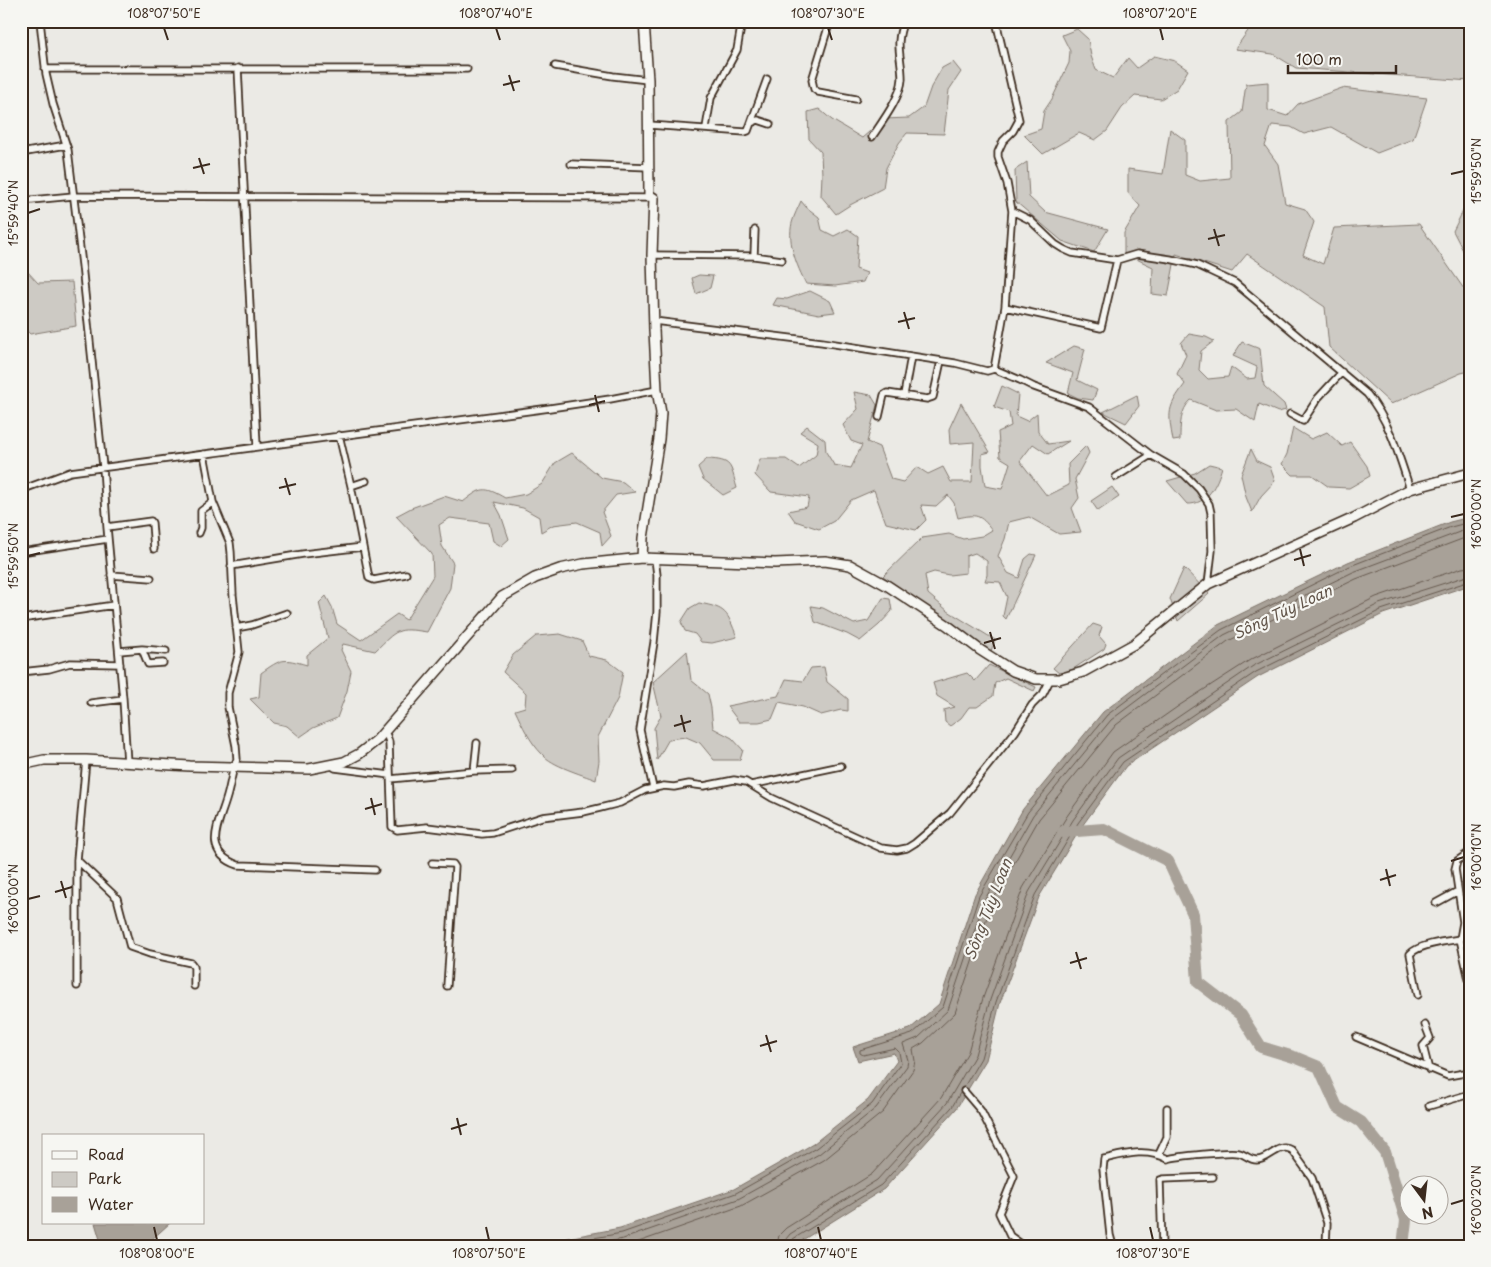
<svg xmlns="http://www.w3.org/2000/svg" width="1491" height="1267" viewBox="0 0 1491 1267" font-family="'Playpen Sans',sans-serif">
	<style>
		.green { fill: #cdcac4; stroke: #847a71 }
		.water { fill: #a8a198; stroke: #7c7167 }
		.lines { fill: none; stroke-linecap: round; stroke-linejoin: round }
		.shore { stroke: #675a4f; stroke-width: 1 }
		.river { stroke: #a8a198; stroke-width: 12 }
		.street-casing { stroke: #3b2a1e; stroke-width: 9 }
		.secondary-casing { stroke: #3b2a1e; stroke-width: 12 }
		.street { stroke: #f6f6f2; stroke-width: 5.5 }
		.secondary { stroke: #f6f6f2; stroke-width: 9 }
		.ticks { fill: none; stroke: #3b2a1e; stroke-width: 2 }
		.labels { text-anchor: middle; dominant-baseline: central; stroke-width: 4.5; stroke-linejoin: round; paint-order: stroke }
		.water-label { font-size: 15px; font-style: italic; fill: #615449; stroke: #f6f6f2 }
		.neatline { fill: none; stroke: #3b2a1e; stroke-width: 2 }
		.ticks-label { font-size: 12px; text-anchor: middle; fill: #3b2a1e }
	</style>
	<rect width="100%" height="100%" fill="#ebeae5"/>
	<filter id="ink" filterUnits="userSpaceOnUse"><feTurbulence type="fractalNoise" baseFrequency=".02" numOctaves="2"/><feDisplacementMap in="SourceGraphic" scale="10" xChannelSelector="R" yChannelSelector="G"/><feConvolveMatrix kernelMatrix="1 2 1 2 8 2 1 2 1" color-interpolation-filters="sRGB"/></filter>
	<g filter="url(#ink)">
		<path class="green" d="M1255,21H1470V81L1296,68L1273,54L1235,49Z
			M1077,29L1088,39L1091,56L1096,70L1113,78L1128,58L1137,68L1154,56L1175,61L1188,70L1177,89L1161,99L1135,96L1122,108L1107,131L1095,140L1079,133L1043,154L1024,135L1041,129L1044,111L1052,99L1069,63L1070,51L1062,35Z
			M953,62L961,72L949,90L944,134L907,133L899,143L886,168L883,188L850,205L836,214L821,196L822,175L821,152L809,139L808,112L819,109L832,120L862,138L884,119L909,118L924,107L931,87L942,68Z
			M1268,82V110L1287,116L1298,104L1342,88L1427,98L1413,139L1377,153L1331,127L1304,134L1291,127L1272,125L1265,146L1278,164L1285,203L1305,209L1314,222L1303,255L1323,264L1334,228L1419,224L1464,289L1470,284V371L1461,373L1391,404L1329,347L1325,307L1247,254L1232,272L1176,254L1168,296L1152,294L1153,267L1124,253V233L1140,206L1128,193V169L1163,174L1170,129L1185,140V175L1200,181L1230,178L1229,122L1242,112L1246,84Z
			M1027,162L1029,197L1045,212L1108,229L1094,252L1062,241L1016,202L1015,170Z
			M801,201L806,207L819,217L822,230L834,236L848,229L858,236L856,269L867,273L863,282L835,286L806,284C797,266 787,243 792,223C794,215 798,208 801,201Z
			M1470,203V264L1453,231L1464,209Z
			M21,253L27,271L38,283L72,282L76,326L30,334L27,331L23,316L25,298L21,290Z
			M699,275L713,276L710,288L696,294L692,278Z
			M810,291L830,301L835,312L819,314L773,305L777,298L787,299Z
			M1189,334L1206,337L1214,341L1201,351L1199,370L1208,379L1228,377L1231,367L1247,379L1255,378L1257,367L1233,356L1242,342L1260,349L1264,386L1284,404L1286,410L1278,412L1259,404L1255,422L1236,409L1216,410L1191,400C1180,410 1180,426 1180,440L1173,441C1168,412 1167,408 1185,384L1177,374L1186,355L1181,343Z
			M1074,346L1085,349L1077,380L1097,390L1093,400L1078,398L1068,393L1073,373L1046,363Z
			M1002,386L1018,394L1016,416L1027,421L1037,413L1038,431L1048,444L1069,441L1048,454L1033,444L1020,461L1047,496L1069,485L1068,464L1086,446L1089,453L1075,479L1079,498L1072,508L1081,532L1059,534L1029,517L1009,522L1005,539L998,556L1008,573L1019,578L1025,559L1031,554L1036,555L1006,619L1003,616L1007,597L1000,582L985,581L987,575V561L975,553L966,556V573L949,575L934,572L925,575L928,594L948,611L995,640L991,651L883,576L922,538L949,534L963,539L982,536L992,530C980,514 976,514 958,518L954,503L948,495L936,506L921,505L926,520L916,530L886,523L874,490L851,500L834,521L819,529L795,521L788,511L807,507L809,497L771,492L755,475L760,459H786L799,468L816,455L818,443L800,432L807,426L825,440L826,452L834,465L851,468L862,445L851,441L843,425L858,409L854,392L871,395L877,405L867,442L879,447L891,479L903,482L917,467L928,474L943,467L951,482H972L974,442L950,444L949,429L961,403L990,452L982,454V466L985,486L1002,489L1010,463L1000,457L998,432L1011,426L1009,412L994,407Z
			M1137,395L1139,406L1126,423L1103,412Z
			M1293,428L1311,439L1327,432L1342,446L1350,442L1367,466L1370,476L1349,488L1329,487L1312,475H1293L1282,464L1287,454Z
			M1251,449L1257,461L1270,467L1275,481L1261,496L1252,512L1246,497L1241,475Z
			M572,453L602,478L623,482L635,492L616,495L602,512L611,536L602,546L600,532L577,522L553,525L541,532L539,517L523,508L494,502L501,515L509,539L501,546L493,541L489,523L450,518L439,525L442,546L453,563L450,588L427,632C396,627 397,630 375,651L343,644L341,650L351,671L347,691L337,718L313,728L300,737L287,726L274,723L250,699L259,697L261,673C282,658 283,658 307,665V655L328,638L319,603L326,596L332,607L337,624L361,640L397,614L406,620L433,576L432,554L396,516L411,508L444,496L463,502C482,487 484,486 505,498L526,494L542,484L555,463Z
			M707,459C733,460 730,465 737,488L723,495L703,479L698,467Z
			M1209,464L1222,467C1217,484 1208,505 1187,504L1167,481L1195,473Z
			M1112,487L1119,497L1098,511L1091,501Z
			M1184,568L1209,594L1178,621L1170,599Z
			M883,598L890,599L892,611L879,625L860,641L847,634L815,622L811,606L823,608L854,624L868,621Z
			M699,603C727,608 727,612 737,637L712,643L701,642L695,634L685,631L681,622L690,608Z
			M1093,624L1102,627L1099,636L1106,644L1104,649L1073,669L1060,674L1053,668Z
			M560,634L582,641L589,656L607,660L623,672L618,698L598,737L599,761L596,780C581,774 552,766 542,754C530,742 522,725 515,710L525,707L526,693L503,672L513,655L536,636Z
			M687,651L691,680L708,694L711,708L713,728L732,738L743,750L740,760H714L700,743L686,737L669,739L657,760L654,728L661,716L653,682Z
			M989,665L1036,687L1034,691L1006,678L995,683L993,696L977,707H969L961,718L950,726L945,722L944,710L955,707L937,696L933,683L967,673L975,681Z
			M824,667L827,682L848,699V711L841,710L821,715L803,707L779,702L772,719L759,722H739L727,706L778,696L786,679L803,681L811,668Z"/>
		<path class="water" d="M1470,517V585L1383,614L1258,677L1126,766L1082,826L1039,897L1000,1003L986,1060L956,1109L884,1189L793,1246H503L562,1239L620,1228L734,1189L813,1144L868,1100L897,1061L894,1053L858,1061L853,1047L910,1029L939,1004L975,894L1023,809L1103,712L1218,625L1348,562L1450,522Z
			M95,1223H170L149,1242V1246H102Z"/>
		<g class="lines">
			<path class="shore" d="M964,1087L981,1058L996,1002L1035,895L1078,823L1123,762L1256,672L1381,610L1470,581
				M549,1246L622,1233L736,1193L816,1148L872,1104L901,1063L899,1052L895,1048L863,1055L860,1053V1050L912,1034L943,1007L979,896L1028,812L1107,715L1221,630L1350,566L1451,527L1470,522
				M588,1246L623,1239L738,1199L819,1154L876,1108L907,1066L908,1060L903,1044L918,1038L948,1010L985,899L1033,815L1111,720L1224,635L1353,572L1470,528
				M627,1246L741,1206L824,1160L883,1112L913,1070L915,1061L913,1049L923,1043L955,1013L992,902L1039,819L1116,725L1228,641L1356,579L1470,536
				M777,1246L779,1235L786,1228L872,1174L941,1098L968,1052L983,998L1023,888L1067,816L1113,752L1180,705L1250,660L1376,597L1462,568L1470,567
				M785,1246L786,1239L790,1234L877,1180L947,1103L975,1055L990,1000L1029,892L1073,820L1118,758L1253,666L1379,604L1470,575
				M791,1246L793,1239L881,1185L952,1107L960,1093"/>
			<path class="river" d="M1063,832L1104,829L1168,861L1193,914L1198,982L1241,1015L1261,1047L1297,1058L1319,1067L1337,1107L1361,1122L1385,1152L1406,1220L1403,1246"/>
			<defs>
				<path id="street" d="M40,21L46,74L53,104L68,150L82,265L103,467L107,527L123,699L127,763
					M830,21L812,80L814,89L818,92L856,99
					M555,66L613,76L648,80
					M238,68L257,446
					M45,69H467
					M751,123L758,120L770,124
					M649,125L745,132L748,131L767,79
					M706,128L711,98L737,50L742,21
					M872,137C882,122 901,97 902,79C902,56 894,45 904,21
					M21,153L66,145
					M571,164L649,167
					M21,201L73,196L651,198
					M1012,211L1030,220L1055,244L1063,249L1072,253L1117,260L1137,254L1170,259L1197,265L1235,283L1367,394C1390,422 1399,456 1410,489
					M652,255L754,256L782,260
					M754,256L755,230
					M1005,307L1101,328L1117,260
					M654,321L822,342L955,363L987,371L994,369L1020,380L1034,387L1089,407L1151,455L1184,474L1199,489L1209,504L1211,513L1212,551L1208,584
					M994,369L1005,307L1012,211L1007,183L998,157V152L1003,141L1013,131L1019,120L996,21
					M904,395L911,356
					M1290,414L1303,421L1318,398L1342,372
					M879,417L884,395L887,393L927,399L933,397L941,361
					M339,435L351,486
					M204,454L213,502L230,543L231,552L233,595L239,652L228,693V707L236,746L237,759C232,770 231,782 228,793C221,822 199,851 238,865L375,870
					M1116,477L1151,455
					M366,481L351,486L369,578L374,580L406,574
					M21,490L70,472L550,408L610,399L657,390
					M107,527L151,521L152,523L154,549
					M199,533L201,528V511L213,502
					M21,552L108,539
					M231,566L303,554L363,547
					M111,575L151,578
					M21,619L114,605
					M236,628L252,625L287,613
					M142,649L166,651
					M119,651L142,649L148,664L163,663
					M21,672L49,669L70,663L120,664
					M91,703L123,699
					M383,732L387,736L389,742L392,827L397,830L427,827L482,834L493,833L542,817L583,812L600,808L620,803L645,790L664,786L674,787L689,784L704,786L734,780L746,782L772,798L881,848L897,850L907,848L915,843L950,813L1015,732L1032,705L1043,694L1050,680
					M331,765L335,768L390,775
					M474,771L477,743
					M390,779L474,771L512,770
					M751,785L841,766
					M653,788L640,730L654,642L657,612V575L655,559
					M77,860L117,898L130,947L150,954L191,963L194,967V986
					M432,863L453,864L455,867L447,986
					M1436,903L1458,891
					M1470,919L1463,922L1460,939L1470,984
					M1463,922L1455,869L1457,861L1470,852
					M77,986V860L86,760
					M1418,995L1410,954C1419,944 1447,941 1460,939
					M1425,1025L1430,1038L1423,1046L1429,1070
					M1356,1037L1448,1076L1470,1072
					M964,1091L981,1111L1014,1176L999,1213L1010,1236L1024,1246
					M1429,1106L1470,1094
					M1159,1154L1167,1137V1108
					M1113,1246L1110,1235L1103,1169L1104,1159C1126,1154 1146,1148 1168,1159C1177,1156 1230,1151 1239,1153C1245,1154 1249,1160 1257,1160C1269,1160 1279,1142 1292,1150L1312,1178L1327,1223L1326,1246
					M1162,1246L1160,1180L1163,1179L1213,1177"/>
				<path id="secondary" d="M642,558L643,538L659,439L661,413L657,390L654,330L652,255L654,198L649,195L648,80L644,21
					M21,765L44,760H86L190,766L309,769L344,762L359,754L377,740L502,597L535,578L560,569L583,564L642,558L775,563L825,561L850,565L888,586L947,625L980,650L1013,671L1036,679H1059L1083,672L1134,644L1208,584L1354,518L1410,489L1470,473"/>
			</defs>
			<use href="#street" class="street-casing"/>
			<use href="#secondary" class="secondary-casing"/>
			<use href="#street" class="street"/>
			<use href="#secondary" class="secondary"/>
		</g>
	</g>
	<path class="ticks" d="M164,28L168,40M496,28L500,40M828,28L832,40M1160,28L1163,40M509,75L514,91M503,85L520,81M199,158L204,174M193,168L210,164M1451,174L1464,171M28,213L40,209M1214,229L1219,246M1208,239L1225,235M904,312L909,329M898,322L915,318M595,395L599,412M589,405L605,401M285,478L290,495M279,488L296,484M1451,517L1464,514M1300,549L1304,566M28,556L40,553M1294,560L1311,555M990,632L995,649M984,643L1001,638M681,715L685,732M674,726L691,721M371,798L375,815M365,809L382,804M1451,861L1464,857M1386,869L1390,886M1380,880L1396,875M61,881L66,898M55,892L72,887M28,899L40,896M1076,952L1081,969M1070,963L1087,958M766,1035L771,1052M760,1046L777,1041M457,1118L461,1135M451,1129L467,1124M1451,1204L1464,1200M154,1227L157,1240M486,1227L489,1240M818,1227L821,1240M1150,1227L1153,1240"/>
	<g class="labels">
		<g class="water-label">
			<text transform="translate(1282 611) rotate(-25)">Sông Túy Loan</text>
			<text transform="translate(987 909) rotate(-69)">Sông Túy Loan</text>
		</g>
	</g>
	<rect width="1491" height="1267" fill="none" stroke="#f6f6f2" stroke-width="55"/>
	<rect x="42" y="1134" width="162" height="90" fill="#f6f6f2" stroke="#aba49d"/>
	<rect x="52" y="1151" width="25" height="8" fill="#f6f6f2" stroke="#aba49d"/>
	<text x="88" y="1160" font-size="15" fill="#3b2a1e">Road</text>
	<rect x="52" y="1172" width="25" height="15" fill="#cdcac4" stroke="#aba49d"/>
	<text x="88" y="1184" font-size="15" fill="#3b2a1e">Park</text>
	<rect x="52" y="1197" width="25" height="15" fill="#a8a198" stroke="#aba49d"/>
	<text x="88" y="1210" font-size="15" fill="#3b2a1e">Water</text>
	<g transform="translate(1424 1200) rotate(165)"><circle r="24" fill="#f6f6f2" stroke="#aba49d"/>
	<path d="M0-4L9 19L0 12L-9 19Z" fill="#3b2a1e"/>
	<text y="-8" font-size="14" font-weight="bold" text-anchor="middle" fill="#3b2a1e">N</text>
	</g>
	<path d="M1288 65v8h108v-8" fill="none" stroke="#3b2a1e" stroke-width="2.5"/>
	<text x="1296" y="65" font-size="15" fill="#3b2a1e" stroke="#f6f6f2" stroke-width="4" paint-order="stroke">100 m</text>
	<rect x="28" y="28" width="1436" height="1212" class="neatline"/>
	<g class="ticks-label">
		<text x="164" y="18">108°07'50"E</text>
		<text x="496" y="18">108°07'40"E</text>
		<text x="828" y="18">108°07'30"E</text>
		<text x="1160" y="18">108°07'20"E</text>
		<text transform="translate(1477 171) rotate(-90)" y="4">15°59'50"N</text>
		<text transform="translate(14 213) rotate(-90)" y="4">15°59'40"N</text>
		<text transform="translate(1477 514) rotate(-90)" y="4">16°00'00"N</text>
		<text transform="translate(14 556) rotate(-90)" y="4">15°59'50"N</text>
		<text transform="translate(1477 857) rotate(-90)" y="4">16°00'10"N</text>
		<text transform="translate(14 899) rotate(-90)" y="4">16°00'00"N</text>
		<text transform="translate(1477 1200) rotate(-90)" y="4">16°00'20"N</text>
		<text x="157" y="1258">108°08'00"E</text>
		<text x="489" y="1258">108°07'50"E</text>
		<text x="821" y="1258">108°07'40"E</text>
		<text x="1153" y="1258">108°07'30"E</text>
	</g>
</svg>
